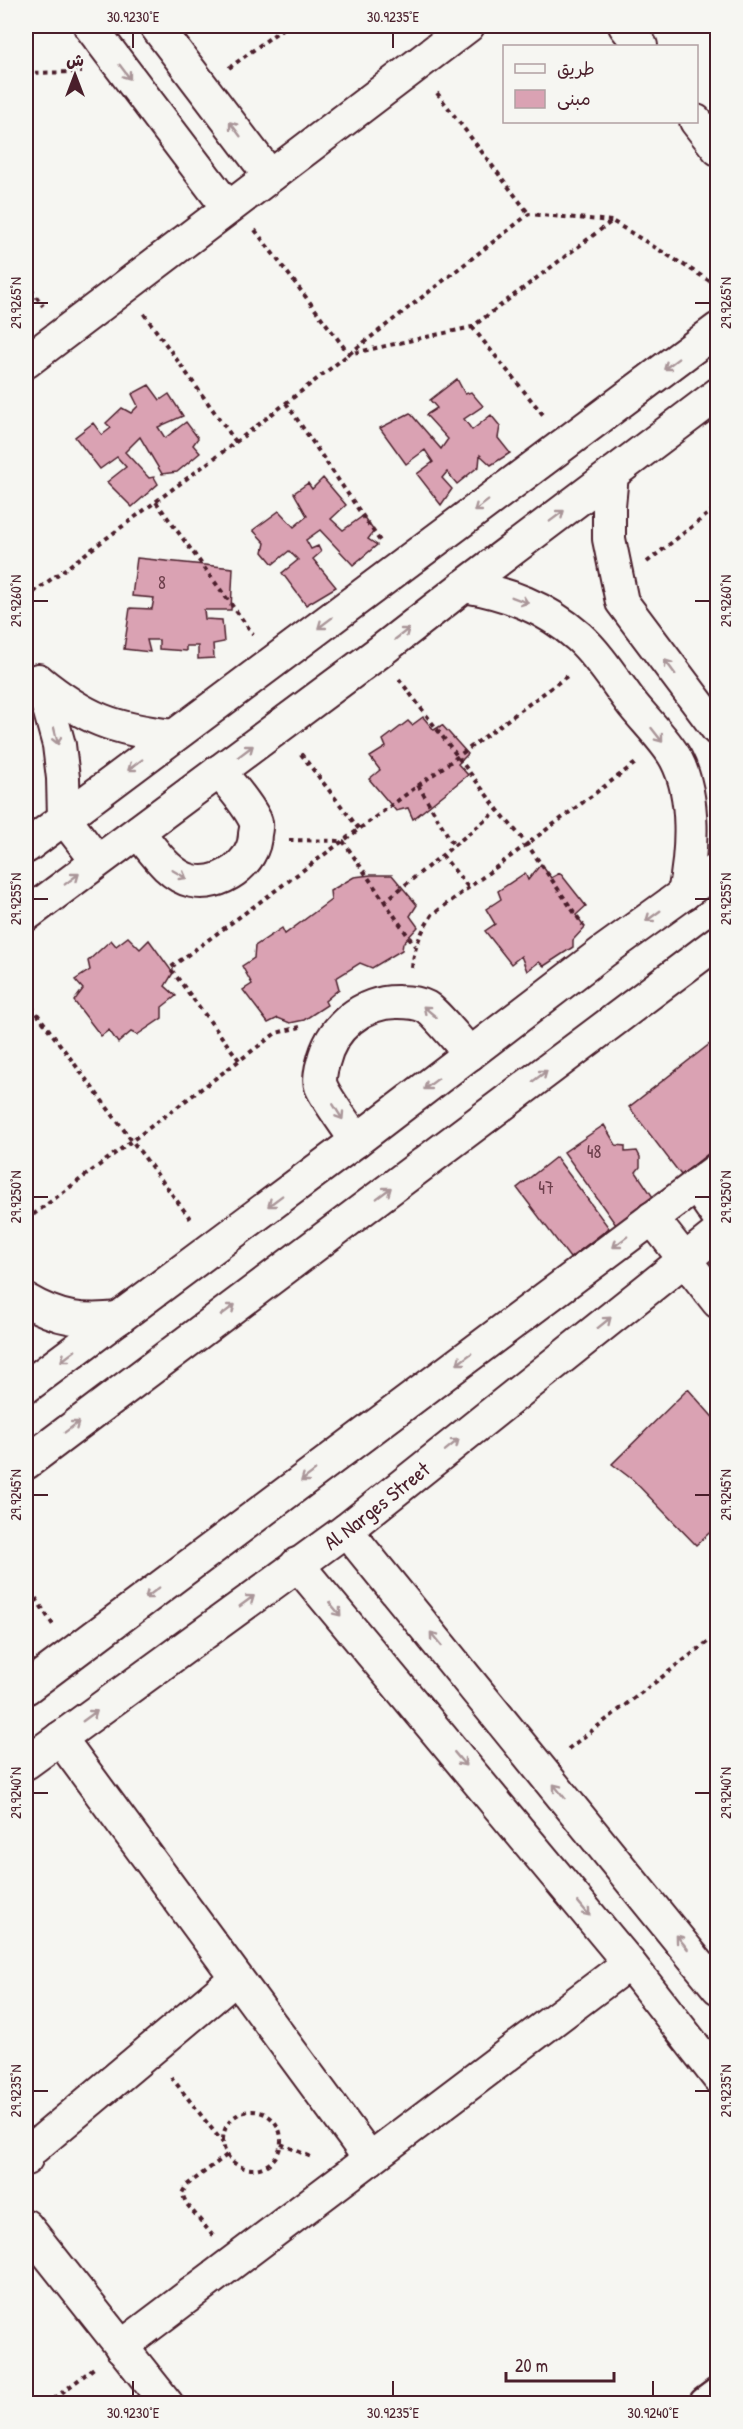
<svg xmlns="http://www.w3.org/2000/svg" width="743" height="2429" viewBox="0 0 743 2429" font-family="'Patrick Hand','Playpen Sans Arabic',sans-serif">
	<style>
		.building { fill: #daa2b3; stroke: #4a1f2b; stroke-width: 1.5 }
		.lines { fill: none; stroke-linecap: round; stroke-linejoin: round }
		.street-casing { stroke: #4a1f2b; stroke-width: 36 }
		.secondary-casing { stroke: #4a1f2b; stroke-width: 38 }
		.path { stroke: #4a1f2b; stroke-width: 4; stroke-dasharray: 4.5 4.5; stroke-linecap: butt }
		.street { stroke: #f6f6f2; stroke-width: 32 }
		.secondary { stroke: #f6f6f2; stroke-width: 33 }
		.oneway { stroke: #a99598 }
		.ticks { fill: none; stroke: #4a1f2b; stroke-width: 2 }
		.labels { text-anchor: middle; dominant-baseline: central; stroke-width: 4.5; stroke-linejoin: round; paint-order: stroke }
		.number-label { font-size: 18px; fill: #6e404d }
		.street-label { font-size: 21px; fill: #4a1f2b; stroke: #f6f6f2 }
		.neatline { fill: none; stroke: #4a1f2b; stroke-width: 2 }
		.ticks-label { font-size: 15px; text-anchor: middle; fill: #4a1f2b }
	</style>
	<rect width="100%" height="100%" fill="#f6f6f2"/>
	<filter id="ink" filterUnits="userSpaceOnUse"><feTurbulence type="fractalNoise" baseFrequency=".0167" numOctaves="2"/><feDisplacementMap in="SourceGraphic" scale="12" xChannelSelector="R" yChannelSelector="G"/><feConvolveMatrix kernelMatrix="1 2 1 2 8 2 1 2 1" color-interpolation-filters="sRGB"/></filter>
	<g filter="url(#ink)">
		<path class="building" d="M457,379L465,394L471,392L483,406L464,419L472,430L491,415L500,426L498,438L510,453L491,465L480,455L479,466L457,484L447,472L442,478L452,489L441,505L417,474L433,462L425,450L406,464L380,428L410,413L441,449L448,439L426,415L437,408L430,400Z
			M149,385L160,400L169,394L183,416L158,427L165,438L186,422L198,438L193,445L200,453L177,472L162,474L140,437L125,452L149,478L154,477L158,484L132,507L107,482L126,467L117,457L100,469L75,437L93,423L102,435L111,428L106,423L122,408L131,413L138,406L132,394Z
			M323,478L346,505L331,519L343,530L363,516L374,531L368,539L377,545L353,565L320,530L306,540L311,549L318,546L321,552L313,559L336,587L306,605L282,573L298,560L289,551L273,564L263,552L265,543L253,530L279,511L294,527L307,516L294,493L308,483L312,489Z
			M137,558L233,568L231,610H204L205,619L222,620L224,642L213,644L214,658L198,659V646H186V651L159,649V640H147L150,652L124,649L130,608L152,609L154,598L132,596Z
			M423,717L434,730L442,725L468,754L458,764L468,775L413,819L408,808L396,811L369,779L380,770L370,757L386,747L383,740L408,721L412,725Z
			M541,864L551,878L560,873L586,906L576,915L585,927L573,940V947L544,966L539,962L527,971L521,956L511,964L485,931L495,924L486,909L501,899L498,891L525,873L528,880Z
			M371,875H392L417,905L410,916L418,927L403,943L402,950L372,968L360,963L336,978L339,989L325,1001L327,1005L304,1020L290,1023L278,1018L268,1023L243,990L252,984L242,966L254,958L255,946L282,928L285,934L331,900L330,891L354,877Z
			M128,937L140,949L149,940L173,973L165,986L176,996L162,1007V1018L137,1035L131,1032L118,1043L109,1030L101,1036L74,1001L83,989L75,980L90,970L88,961L111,940L116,946Z
			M715,1040L718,1043V1146L681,1175L629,1107Z
			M604,1125L616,1145L625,1146V1152L637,1151L640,1157V1167L636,1172L653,1197L616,1225L564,1152Z
			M556,1157L609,1228L570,1258L517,1188Z
			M688,1389L718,1423V1525L696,1545L633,1480L612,1464Z"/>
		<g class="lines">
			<defs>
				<g id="street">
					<path d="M90,26L228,208"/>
					<path d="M156,26L270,176"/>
					<path d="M625,26L641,46"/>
					<path d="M696,121L718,149"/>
					<path d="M26,362L468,26"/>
					<path d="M612,474L609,506V539L622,602L718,730"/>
					<path d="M464,586C507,593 545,607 579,637C600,656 616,683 633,705C645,720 667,742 676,759C696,797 692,853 684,894"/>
					<path d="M38,680L50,712L59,745L63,778L64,818L97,861"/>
					<path d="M39,681C86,719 113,729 173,736"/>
					<path d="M138,832C153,850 169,876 192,881C220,887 255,863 255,834C256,829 257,824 255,820C247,803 231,786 219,771"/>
					<path d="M26,847L718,329"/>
					<path d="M26,915L378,653L464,586L718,394"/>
					<path d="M356,1141C348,1127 326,1099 321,1086C319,1080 321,1069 323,1063C331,1028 362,1001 399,1002C407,1002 419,1003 426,1007C435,1012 461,1044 470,1054"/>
					<path d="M696,1185L718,1217"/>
					<path d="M652,1218L718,1302"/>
					<path d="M26,1300C58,1319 82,1322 119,1318"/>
					<path d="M26,1387L356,1141L603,952L718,869"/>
					<path d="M26,1463L718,942"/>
					<path d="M346,1530L718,1988"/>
					<path d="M297,1564L629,1963L718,2077"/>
					<path d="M26,1688L718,1169"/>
					<path d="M60,1738L370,2159"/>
					<path id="s1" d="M26,1763L346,1530L718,1233"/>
					<path d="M26,2159L30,2151L236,1978"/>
					<path d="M26,2226L167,2404"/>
					<path d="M121,2347L629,1963"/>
				</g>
				<path id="secondary" d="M706,2404L718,2395"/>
			</defs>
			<use href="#street" class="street-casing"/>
			<use href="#secondary" class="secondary-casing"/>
			<path class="path" d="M229,68L286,26
				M26,73L82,72
				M437,93L529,214
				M255,230L349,354L472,327L612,221L718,286
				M26,282L43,306
				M144,314L236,442
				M472,327L545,417
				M286,403L380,541
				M156,502L253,634
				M647,562L718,506
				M26,598L236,442L529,214L612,221
				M399,679L498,810L527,844L583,925
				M301,754L359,829
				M418,785L454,846
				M289,840L343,841L415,946
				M442,855L469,888
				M384,902L498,810
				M412,968C414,947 421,932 432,915L637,762
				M26,999L192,1221
				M239,1060L170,968L570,674
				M26,1220L276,1033L300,1027
				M26,1583L53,1625
				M568,1749L718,1634
				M171,2077L223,2143
				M223 2140a29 29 0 1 1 58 0a29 29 0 1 1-58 0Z
				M281,2144L314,2158
				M213,2236L186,2203L182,2193L187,2185L227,2155
				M47,2404L94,2368"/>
			<use href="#street" class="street"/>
			<use href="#secondary" class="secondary"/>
		</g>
		<defs><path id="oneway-shaft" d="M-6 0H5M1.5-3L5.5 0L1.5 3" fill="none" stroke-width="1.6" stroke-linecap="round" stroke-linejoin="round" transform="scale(1.5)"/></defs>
		<g class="oneway">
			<use href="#oneway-shaft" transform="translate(125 72) rotate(53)"/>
			<use href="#oneway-shaft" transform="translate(235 129) rotate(-127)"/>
			<use href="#oneway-shaft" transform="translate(671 364) rotate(143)"/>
			<use href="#oneway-shaft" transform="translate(481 506) rotate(143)"/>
			<use href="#oneway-shaft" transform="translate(557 516) rotate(-37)"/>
			<use href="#oneway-shaft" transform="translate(520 600) rotate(21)"/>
			<use href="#oneway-shaft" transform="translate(325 623) rotate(143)"/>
			<use href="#oneway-shaft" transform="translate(402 634) rotate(-38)"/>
			<use href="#oneway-shaft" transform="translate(670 667) rotate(-126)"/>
			<use href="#oneway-shaft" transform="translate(657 735) rotate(52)"/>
			<use href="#oneway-shaft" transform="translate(56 736) rotate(76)"/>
			<use href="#oneway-shaft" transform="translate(246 751) rotate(-37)"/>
			<use href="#oneway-shaft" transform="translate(135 765) rotate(143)"/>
			<use href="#oneway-shaft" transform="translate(179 874) rotate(30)"/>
			<use href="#oneway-shaft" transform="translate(72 879) rotate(-37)"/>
			<use href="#oneway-shaft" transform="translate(653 916) rotate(144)"/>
			<use href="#oneway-shaft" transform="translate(430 1012) rotate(-140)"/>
			<use href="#oneway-shaft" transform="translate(540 1076) rotate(-37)"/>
			<use href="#oneway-shaft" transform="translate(431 1084) rotate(143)"/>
			<use href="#oneway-shaft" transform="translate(338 1112) rotate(58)"/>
			<use href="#oneway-shaft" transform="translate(384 1193) rotate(-37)"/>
			<use href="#oneway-shaft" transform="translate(275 1201) rotate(143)"/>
			<use href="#oneway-shaft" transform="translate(620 1242) rotate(143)"/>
			<use href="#oneway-shaft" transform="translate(228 1310) rotate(-37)"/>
			<use href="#oneway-shaft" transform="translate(604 1323) rotate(-39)"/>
			<use href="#oneway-shaft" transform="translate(68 1356) rotate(143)"/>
			<use href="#oneway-shaft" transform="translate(464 1359) rotate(143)"/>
			<use href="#oneway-shaft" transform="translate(72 1427) rotate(-37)"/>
			<use href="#oneway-shaft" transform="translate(452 1445) rotate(-39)"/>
			<use href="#oneway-shaft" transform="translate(308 1476) rotate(143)"/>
			<use href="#oneway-shaft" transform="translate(152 1593) rotate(143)"/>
			<use href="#oneway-shaft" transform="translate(247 1601) rotate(-36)"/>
			<use href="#oneway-shaft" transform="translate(335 1609) rotate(50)"/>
			<use href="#oneway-shaft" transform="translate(436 1639) rotate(-129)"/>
			<use href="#oneway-shaft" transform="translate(90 1716) rotate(-36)"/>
			<use href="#oneway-shaft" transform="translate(460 1759) rotate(50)"/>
			<use href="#oneway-shaft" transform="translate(559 1791) rotate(-129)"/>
			<use href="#oneway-shaft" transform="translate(584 1909) rotate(50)"/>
			<use href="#oneway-shaft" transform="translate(682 1942) rotate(-129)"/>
		</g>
	</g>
	<path class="ticks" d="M133,33V48M393,33V48M33,303H48M695,303H710M33,601H48M695,601H710M33,899H48M695,899H710M33,1197H48M695,1197H710M33,1495H48M695,1495H710M33,1793H48M695,1793H710M33,2091H48M695,2091H710M133,2381V2396M393,2381V2396M653,2381V2396"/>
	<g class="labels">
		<g class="number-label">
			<text x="162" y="582">8</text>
			<text x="594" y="1151">48</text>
			<text x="546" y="1187">47</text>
		</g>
		<g class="street-label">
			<text stroke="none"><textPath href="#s1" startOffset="435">Al Narges Street</textPath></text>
		</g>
	</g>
	<rect width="743" height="2429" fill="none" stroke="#f6f6f2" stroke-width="66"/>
	<rect x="503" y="45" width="195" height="78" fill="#f6f6f2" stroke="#b1a0a2" stroke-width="1.5"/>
	<rect x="515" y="64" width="30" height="9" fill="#f6f6f2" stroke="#b1a0a2" stroke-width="1.5"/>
	<text x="557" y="75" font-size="18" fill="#4a1f2b">طريق</text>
	<rect x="515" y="90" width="30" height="18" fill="#daa2b3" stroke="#b1a0a2" stroke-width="1.5"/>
	<text x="557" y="105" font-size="18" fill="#4a1f2b">مبنى</text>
	<g transform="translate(75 75)" stroke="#f6f6f2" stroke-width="4.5" paint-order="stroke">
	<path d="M0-4.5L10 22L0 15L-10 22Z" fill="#4a1f2b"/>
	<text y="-9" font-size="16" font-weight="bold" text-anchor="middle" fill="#4a1f2b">ش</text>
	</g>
	<path d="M506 2372v9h108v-9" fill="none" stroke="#4a1f2b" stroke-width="3"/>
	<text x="515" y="2372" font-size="18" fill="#4a1f2b" stroke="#f6f6f2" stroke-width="4.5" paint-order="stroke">20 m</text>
	<rect x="33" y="33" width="677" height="2363" class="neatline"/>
	<g class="ticks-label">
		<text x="133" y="22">30.9230°E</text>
		<text x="393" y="22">30.9235°E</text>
		<text transform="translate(16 303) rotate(-90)" y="5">29.9265°N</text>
		<text transform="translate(726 303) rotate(-90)" y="5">29.9265°N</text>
		<text transform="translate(16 601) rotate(-90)" y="5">29.9260°N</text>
		<text transform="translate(726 601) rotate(-90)" y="5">29.9260°N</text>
		<text transform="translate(16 899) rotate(-90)" y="5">29.9255°N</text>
		<text transform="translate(726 899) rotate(-90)" y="5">29.9255°N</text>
		<text transform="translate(16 1197) rotate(-90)" y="5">29.9250°N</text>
		<text transform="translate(726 1197) rotate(-90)" y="5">29.9250°N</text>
		<text transform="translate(16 1495) rotate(-90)" y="5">29.9245°N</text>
		<text transform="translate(726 1495) rotate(-90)" y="5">29.9245°N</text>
		<text transform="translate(16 1793) rotate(-90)" y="5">29.9240°N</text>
		<text transform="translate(726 1793) rotate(-90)" y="5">29.9240°N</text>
		<text transform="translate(16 2091) rotate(-90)" y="5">29.9235°N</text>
		<text transform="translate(726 2091) rotate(-90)" y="5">29.9235°N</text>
		<text x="133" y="2418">30.9230°E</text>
		<text x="393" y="2418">30.9235°E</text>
		<text x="653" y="2418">30.9240°E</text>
	</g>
</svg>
